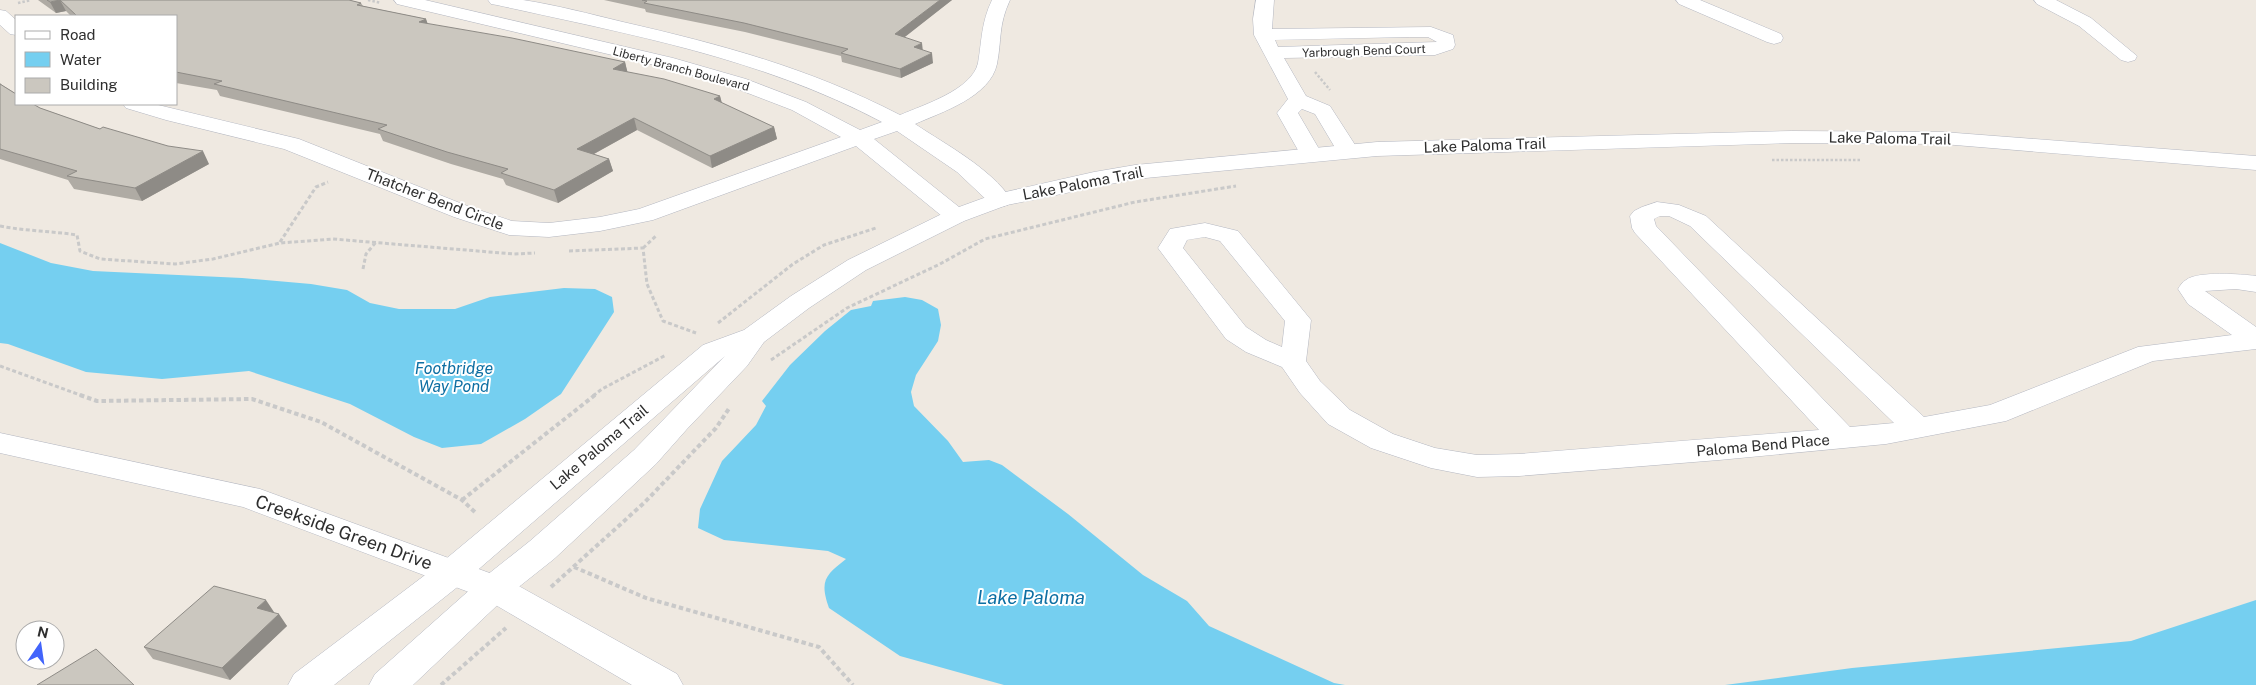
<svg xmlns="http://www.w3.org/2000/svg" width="2256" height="685" viewBox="0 0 2256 685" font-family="'Public Sans',sans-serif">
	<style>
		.water { fill: #75cff0 }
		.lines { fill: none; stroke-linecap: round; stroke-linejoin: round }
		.minor-casing { stroke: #b4b7c1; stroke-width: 1 }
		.tertiary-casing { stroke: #b4b7c1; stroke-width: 1 }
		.secondary-casing { stroke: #b4b7c1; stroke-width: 1 }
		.path-far2 { stroke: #c9c9c9; stroke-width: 2.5; stroke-dasharray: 2.5 2; stroke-linecap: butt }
		.path-far1 { stroke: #c9c9c9; stroke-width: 3; stroke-dasharray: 4 2.5; stroke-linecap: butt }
		.path { stroke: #c9c9c9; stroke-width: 4; stroke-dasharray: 4.5 3; stroke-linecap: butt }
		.minor { fill: #fff; fill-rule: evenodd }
		.tertiary { fill: #fff; fill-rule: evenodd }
		.secondary { fill: #fff; fill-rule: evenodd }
		.wall { fill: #afaba4 }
		.shaded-wall { fill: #8e8b86 }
		.building { fill: #cbc7bf; stroke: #8e8b86 }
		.labels { text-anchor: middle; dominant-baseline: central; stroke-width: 4; stroke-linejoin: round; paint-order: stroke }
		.far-street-label { font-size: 12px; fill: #2e2e2e; stroke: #fff }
		.street-label { font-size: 15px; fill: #2e2e2e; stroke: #fff }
		.water-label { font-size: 16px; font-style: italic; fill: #0d6fa3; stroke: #fff }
		.near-street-label { font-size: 18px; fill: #2e2e2e; stroke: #fff }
		.near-water-label { font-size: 19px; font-style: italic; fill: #0d6fa3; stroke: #fff }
	</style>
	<rect width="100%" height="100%" fill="#efe9e1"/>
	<path class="water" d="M0,243L51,263L93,271L242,278L311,284L347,290L370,303L399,309H455L490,297L564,288L595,289L612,297L614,312L561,394L525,419L481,444L442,448L414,437L350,404L249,371L162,379L86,372L8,344L0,343Z
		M905,297L922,300L938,309L941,325L938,341L916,375L911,392L914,406L948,441L963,462L989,460L1002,465L1068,514L1143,575L1187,601L1209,626L1334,683L1345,685H1004L900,656L829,608C819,580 826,575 846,559L828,551L724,540L698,528L700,509L722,461L756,425L766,406L762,401L790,365L825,331L851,310L871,306L873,301Z
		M2256,600V685H1725L1852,668L2131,641Z"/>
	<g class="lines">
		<defs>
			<path id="minor" d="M394,0H425L673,58L746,79L806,102L860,130L882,122C758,57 632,35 497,5L491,4L488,0C499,0 512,0 523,0C556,5 590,14 623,22C723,45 809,68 900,115C923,105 972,90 978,63C982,40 981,23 992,0H1010C998,26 1002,39 997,64C990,97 942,112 915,124C948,146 989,167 1012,200L1008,205L1000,207L992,205L957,172L897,131L874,139L964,211L968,216L964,221L956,223L948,221L856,146L653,220L600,231L549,237L509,235L454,217L284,149L166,120L126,108L123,104H154L299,139L470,207L512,221L549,223L600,217L639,209L841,137L792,110L732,87L667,68L397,4Z
				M1256,0H1274L1272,29L1431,27L1453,35L1455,45L1453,49L1435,55L1284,58L1306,96L1330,106L1359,151L1356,156L1348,158L1340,156L1315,114L1302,109L1298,113L1322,154L1319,159L1311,161L1303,159L1277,113L1288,99L1254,35L1253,19ZM1410,37H1428L1437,42L1278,47L1275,40Z
				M1676,0H1700L1781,34L1783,38L1781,42L1774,44L1767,42L1679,4Z
				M2034,0H2056L2091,18L2137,56L2135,60L2128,62L2121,60L2079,26L2037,4Z
				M0,10L6,11L16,20V35L10,34L0,25Z
				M1657,202L1679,205L1706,216L1924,417L1990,405L2138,347L2232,335L2188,304L2178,289C2180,286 2182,282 2186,280C2197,271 2241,274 2256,276V292L2236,289L2205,291L2256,327V349L2153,361L2006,421L1886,444L1719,460L1519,476L1477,477L1431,468L1371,448L1328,424L1300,393L1282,367L1246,352L1226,339L1158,248L1170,229L1205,223L1238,231L1311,320L1306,361L1320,381L1350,410L1393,434L1435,448L1477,455L1519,454L1819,430L1635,233L1632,228L1630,216L1634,211L1642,207ZM1660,216H1669L1690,226L1894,423L1850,427L1656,226L1654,219ZM1205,237L1220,241L1285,321L1282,347L1266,340L1246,327L1183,248L1187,240Z
				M453,559L465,563L470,572L465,581L334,685H288L294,674L441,563Z
				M494,575L506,579L511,588L506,597L413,685H369L375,674L482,579Z"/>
			<path id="tertiary" d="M1792,131L1943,132L2256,156V170L1943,144L1792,143L1377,156L1135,179L1007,205L964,221L866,270L809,308L764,342L747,366L687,429L656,464L554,559L506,597L494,601L482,597L477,588L482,579L530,541L634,450L725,356L465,581L453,585L441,581L436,572L441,563L703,345L744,330L791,296L848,260L948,211L992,195L1094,172L1135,165L1377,142Z"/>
			<path id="secondary" d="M0,433L260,489L506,579L677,674L683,685H632L482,597L243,507L0,453Z"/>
		</defs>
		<use href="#minor" class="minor-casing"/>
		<use href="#tertiary" class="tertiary-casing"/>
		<use href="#secondary" class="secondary-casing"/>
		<path class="path-far2" d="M368,0L381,3
			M18,3L31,0
			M1315,72L1330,90
			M1772,160H1861"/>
		<path class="path-far1" d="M0,226C26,231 51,231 77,235L80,251L100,259L175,264L213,259L280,243L333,239L514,254L535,253
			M280,242L316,187L328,182
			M643,248L656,236
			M569,251L643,248L647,284L663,321L696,333
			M363,269L366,254L376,242
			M718,323L793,264L824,245L876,228
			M771,360L847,308L940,264L985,239L1135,202L1236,186
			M0,366L83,396
			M593,396L602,389L666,355"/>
		<path class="path" d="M80,395L97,401L252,399L321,422L462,500L477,514
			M462,500L595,395
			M574,567L646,598L819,647L853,685
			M551,587L644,503L716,428L730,407
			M441,685L506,628"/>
		<use href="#minor" class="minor"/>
		<use href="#tertiary" class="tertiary"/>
		<use href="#secondary" class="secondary"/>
	</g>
	<path class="wall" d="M38,0H349L361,3L363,6L426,19L427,24L625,62L627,72L720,96L722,103L774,127L777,139L712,168L637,130L594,154L609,159L613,171L558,203L506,185L503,179L451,164L383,141L380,134L220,96L217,90L176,83V16H71L66,11L56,13Z
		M604,0H952L904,37L922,50L933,63L901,78L842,62L841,56L745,32L646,12L645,9Z
		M0,83L2,85L40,108L100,129L209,164L142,201L74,189L68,180L0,159Z
		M273,612L287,626L230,680L153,659L144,647L274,612Z"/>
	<path class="shaded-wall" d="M60,0L66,11L56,13L50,2Z
		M940,0H952L896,44L895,34Z
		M426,19L430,30L419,22Z
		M922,43L923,52L914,47Z
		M932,53L933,63L901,78L900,69Z
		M625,62L628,74L613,69Z
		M720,96L723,108L714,99Z
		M634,118L637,130L581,161L577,149Z
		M774,127L777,139L712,168L710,156Z
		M203,151L209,164L142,201L135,188Z
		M609,159L613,171L558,203L554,190Z
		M266,600L274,612L264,620L257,608Z
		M279,614L287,626L230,680L222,668Z"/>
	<path class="building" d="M47,0H349L361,3L357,5L426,19L419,22L512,38L625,62L613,69L664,79L720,96L714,99L774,127L710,156L634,118L577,149L609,159L554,190L501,173L508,169L447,152L378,129L387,125L214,84L222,81L176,72V16H77L60,0L50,2Z
		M642,0H940L895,34L922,43L914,47L932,53L900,69L841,53L848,49L744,23L644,3L647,1Z
		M0,84L16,94V104H33L40,108L100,129L103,127L168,146L203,151L135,188L67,176L77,171L0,149Z
		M214,586L266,600L257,608L279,614L222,668L144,647Z
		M96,649L134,685H37Z"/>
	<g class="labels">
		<g class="far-street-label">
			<text transform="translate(1364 51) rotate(-2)">Yarbrough Bend Court</text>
			<text transform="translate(681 69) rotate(15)">Liberty Branch Boulevard</text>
		</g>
		<g class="street-label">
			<text transform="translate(1890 138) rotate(1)">Lake Paloma Trail</text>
			<text transform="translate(1485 145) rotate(-2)">Lake Paloma Trail</text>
			<text transform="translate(1083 183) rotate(-11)">Lake Paloma Trail</text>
			<text transform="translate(435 199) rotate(21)">Thatcher Bend Circle</text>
			<text transform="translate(1763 445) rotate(-5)">Paloma Bend Place</text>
			<text transform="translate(599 447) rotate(-40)">Lake Paloma Trail</text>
		</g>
		<g class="water-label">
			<text x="454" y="368">Footbridge<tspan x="454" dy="18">Way Pond</tspan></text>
		</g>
		<g class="near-street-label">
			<text transform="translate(344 532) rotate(20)">Creekside Green Drive</text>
		</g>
		<g class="near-water-label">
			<text x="1031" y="597">Lake Paloma</text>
		</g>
	</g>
	<rect x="15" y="15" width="162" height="90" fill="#ffffff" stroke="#ababab"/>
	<rect x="25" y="31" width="25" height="8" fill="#ffffff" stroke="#ababab"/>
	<text x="60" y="40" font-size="15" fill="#2e2e2e">Road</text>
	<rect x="25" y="52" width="25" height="15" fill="#75cff0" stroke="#ababab"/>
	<text x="60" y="65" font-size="15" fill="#2e2e2e">Water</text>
	<rect x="25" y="78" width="25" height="15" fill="#cbc7bf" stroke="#ababab"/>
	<text x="60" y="90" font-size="15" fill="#2e2e2e">Building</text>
	<g transform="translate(40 645) rotate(13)"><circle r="24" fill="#ffffff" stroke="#ababab"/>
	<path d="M0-4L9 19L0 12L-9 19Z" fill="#4264fb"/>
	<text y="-8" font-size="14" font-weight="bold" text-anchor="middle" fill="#2e2e2e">N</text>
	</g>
</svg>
